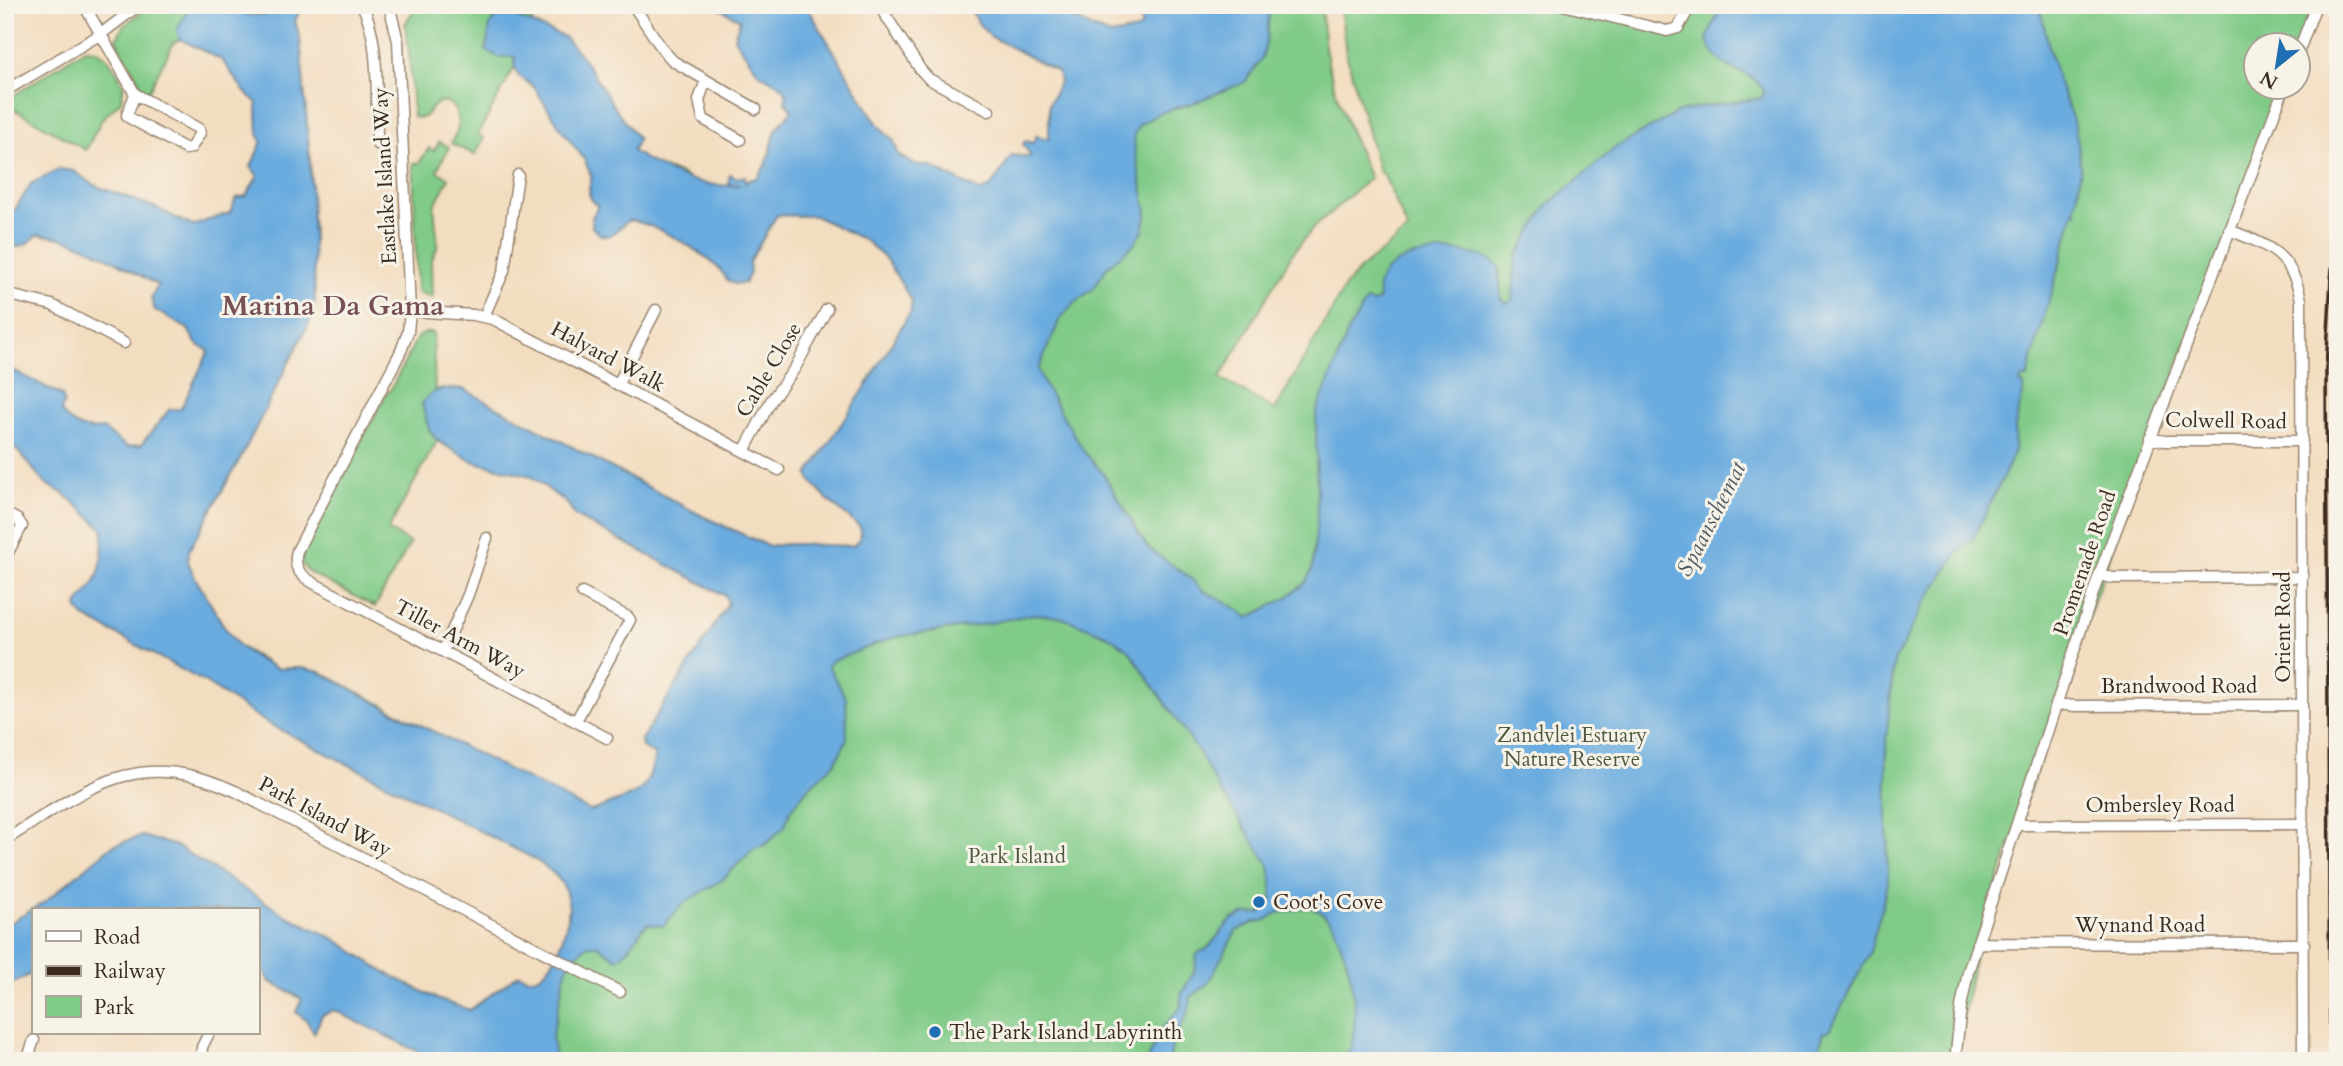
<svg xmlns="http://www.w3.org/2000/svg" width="2343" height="1066" viewBox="0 0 2343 1066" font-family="Cardo,serif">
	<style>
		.green { fill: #80cb88; stroke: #5e7a53; stroke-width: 2 }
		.water { fill: #6bacdf; stroke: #536b7e; stroke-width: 2 }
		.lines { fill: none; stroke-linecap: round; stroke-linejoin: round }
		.street-casing { stroke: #97846f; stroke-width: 13 }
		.street { stroke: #fff; stroke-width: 10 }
		.rail { stroke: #3b2a1e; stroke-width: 3.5 }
		.poi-dot { fill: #1f6fb2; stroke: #f7f3e8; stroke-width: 2.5 }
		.labels { text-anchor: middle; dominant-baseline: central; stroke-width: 6; stroke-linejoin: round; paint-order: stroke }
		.street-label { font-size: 21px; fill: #3b2a1e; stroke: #f7f3e8 }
		.park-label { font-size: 21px; fill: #505a3e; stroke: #f7f3e8 }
		.poi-label { font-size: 21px; fill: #3b2a1e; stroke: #f7f3e8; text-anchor: start }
		.water-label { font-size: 23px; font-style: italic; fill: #4c5862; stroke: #f7f3e8 }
		.district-label { font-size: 28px; font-weight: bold; fill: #775057; stroke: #f7f3e8 }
	</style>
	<rect width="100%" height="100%" fill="#f7f3e8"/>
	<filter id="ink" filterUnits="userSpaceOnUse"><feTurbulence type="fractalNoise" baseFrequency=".0143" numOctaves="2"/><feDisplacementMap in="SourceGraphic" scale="14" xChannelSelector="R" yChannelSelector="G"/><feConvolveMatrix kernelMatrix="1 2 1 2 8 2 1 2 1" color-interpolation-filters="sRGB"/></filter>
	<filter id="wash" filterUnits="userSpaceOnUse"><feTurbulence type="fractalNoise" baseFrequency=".00686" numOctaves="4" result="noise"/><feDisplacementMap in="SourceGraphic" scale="28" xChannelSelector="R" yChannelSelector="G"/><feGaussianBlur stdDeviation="1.57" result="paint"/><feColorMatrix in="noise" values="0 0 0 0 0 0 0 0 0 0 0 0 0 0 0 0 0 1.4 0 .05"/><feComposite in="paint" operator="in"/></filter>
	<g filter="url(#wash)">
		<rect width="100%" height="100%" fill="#f3ddc0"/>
		<path class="green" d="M151,5H237L248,15H265L272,5H302L295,21L300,39L310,161L315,300L310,321L242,455L189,550L188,562L195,578L225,628L239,646L277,669L300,668L320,672L470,751L590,811C603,808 605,805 615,802C644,793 649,785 655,755L642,747L641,740L728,604L726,596L575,516L568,504L531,476L472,461L437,441L388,530L410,543L375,607L308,572L302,564L303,551L388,391H390L417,338L425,333H433L435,390L448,388L463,389L704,517L768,546L791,544L852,546C860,542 863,536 860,527C841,510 820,497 808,475L865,388L911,311L912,300L886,259L865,240L815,216L777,215L749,262L750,272L745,283L735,284L728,281C716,257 655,223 629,220L609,236L601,235L592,227V218L598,206C587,198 588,189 592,177L584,159L560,127L534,87L518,75L515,66L478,134L484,138L475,155L451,143C453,138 458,132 458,127C459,116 452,96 438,103C432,106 428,114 422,118L413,117L410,62L405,24L417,5H539L531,23L564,37L580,54L617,111L638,139L632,151L656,166L679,173L696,183L727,186L746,185V181L757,178L767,163L776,130L792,110L785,101L787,97L784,88L759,73L734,38L740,20L714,5H806L874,119L885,133L893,139L899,156L914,164L930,166L979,191L990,188L1012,155L1029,157L1030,154L1023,145L1025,141L1033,143L1036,136L1049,139V105L1060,81L1058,72L990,36L979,24L968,5H1050L1092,28L1111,35L1138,30L1142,25L1137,5H1322C1321,70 1346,120 1370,178L1314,227L1292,254L1220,378L1275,410L1346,285L1360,269L1408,230L1384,175L1379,172L1346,53L1340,5H1556L1651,28L1671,35L1679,33L1685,27L1696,5H2316L2298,46H2256V88H2284L2150,438L1977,943L1955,1061H423L419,1052L334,1010L322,1015L314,1033L307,1021L296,1012L302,999L269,981L264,971L257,968V910H33V973L5,987V926L46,901L112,846L142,836L176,846L287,916L335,939L384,972L439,1000L470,1010L519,974C522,975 526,978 529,978C554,980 568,927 569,908C569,902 566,893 564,887C558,874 544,866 533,858L267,723L203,681L83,616L77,607C80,599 85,596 90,589C104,571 103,551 103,529L65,494L46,484L18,451L5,441V370L14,371L62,395L64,403L61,411C71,426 85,432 103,429L127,447L141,445L170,409H181L209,351L196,343L188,329L155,310L151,298L158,285C123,267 77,234 37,235C29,243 22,248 10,247L5,240V226L31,184L59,169L73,171L96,186L156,208L192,226L230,213L236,198L246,196L258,176L251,167L262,141L258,134L257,102L245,92L222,60L181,39L174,42L148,92L143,88L116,40L123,26Z
			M1602,5H1647C1634,19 1617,8 1602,5Z
			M85,49C107,47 114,69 124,85L121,101L102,119L86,150L5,104V101Z
			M439,142L449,147L437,171L449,178L434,206L438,246L431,261L432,298L421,293H417L413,163H419L429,148L434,151Z"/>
		<path class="water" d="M190,5H237L248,15H265L272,5H302L295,21L300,39L310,161L315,300L310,321L242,455L189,550L188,562L195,578L225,628L239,646L259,660L277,669L300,668L320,672L387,708L590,811C603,808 605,805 615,802C644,793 649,785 655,755L642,747L641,740L728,604L726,596L575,516L568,504L531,476L472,461L437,440L429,429L422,404C431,388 445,388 463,389L704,517L768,546L791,544L852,546C860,542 863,536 860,527C841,510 820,497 808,475L865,388L911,311L912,301L886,259L865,240L815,216L777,215L749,262L750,272L745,283L735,284L728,281C716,257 655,223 629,220L609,236L601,235L592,227V218L598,206C587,198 588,189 592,177L584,159L560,127L534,87L518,75L514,65L515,57H498L486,50L490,25L494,18L511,15L564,37L580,54L617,111L638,139L632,151C663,171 702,190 740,185L728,184L730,174L736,178L745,176V185L746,181L757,178L767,163L776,130L792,110L785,101L787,97L784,88L759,73L734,38L740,20L714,5H806L874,119L885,133L893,139L899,156L914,164L930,166L979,191L990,188L1012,155L1029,157L1030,154L1023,145L1025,141L1033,143L1036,136L1049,139V105L1060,81L1058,72L990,36L979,24L968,5H1050L1092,28L1111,35L1138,30L1142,25L1137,5H1270L1266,44L1262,58L1245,82L1193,103L1160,113L1139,125L1134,135L1135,152L1147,212L1143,231L1133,245L1108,266L1093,289L1073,304L1060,319L1038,370L1044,384L1085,453L1103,473L1147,547L1189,577L1204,591L1239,610L1248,618L1286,598L1305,583L1312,570L1317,520L1316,413L1349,330L1366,301L1374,303L1379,299C1379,295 1377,287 1379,283C1389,248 1474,242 1499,266L1501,300L1507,303L1512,300L1516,257L1547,206L1616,147L1679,112L1705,106L1762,98L1764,91C1748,64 1721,77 1707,40L1721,5H2039C2046,30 2052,67 2061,89C2078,127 2087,169 2074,210L2077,212L2073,214C2060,269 2041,323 2027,378H2022L2020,383L2024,385V389L2015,427L2014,453L2007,469L1974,537L1957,554L1923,606L1894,662L1886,741L1888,884L1870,952L1830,1030L1824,1032L1817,1055L1812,1061H1344L1352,1044L1355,1016L1352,982L1345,955L1333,924L1321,912L1310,907L1277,913L1266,920L1255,922L1236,931L1208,983L1191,997C1191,1020 1170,1033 1170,1061H1148L1147,1059L1162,1029L1181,1007V995L1195,970L1197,954L1208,948L1232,919L1239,917L1241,914L1260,913L1272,900V883L1269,865L1216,784L1200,754L1128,649L1106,635L1060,617L1034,614L985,624L895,637L832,661L828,666L846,698L847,739L835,763L807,789L790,811L785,826L766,844L754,848L722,880L684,903L663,926L647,924C635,936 632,950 617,959L598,945H588L572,959L566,970L552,1036L555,1061H423L419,1052L334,1010L322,1015L314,1033L307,1021L296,1012L302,999L269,981L264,971L257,968V910H33V973L5,987V926L46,901L112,846L142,836L176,846L287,916L335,939L384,972L439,1000L470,1010L519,974C522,975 526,978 529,978C554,980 568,927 569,908C569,902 566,893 564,887C558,874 544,866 533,858L267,723L203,681L83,616L77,607C80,599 85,596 90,589C104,571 103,551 103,529L65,494L46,484L18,451L5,441V370L14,371L62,395L64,403L61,411C71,426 85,432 103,429L127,447L141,445L170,409H181L209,351L196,343L188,329L155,310L151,298L158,285C123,267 77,234 37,235C29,243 22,248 10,247L5,240V226L31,184L59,169L73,171L96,186L156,208L192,226L230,213L236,198L246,196L258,176L251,167L262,141L258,134L257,103L245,92L222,60L180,39L177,30Z"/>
	</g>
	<g filter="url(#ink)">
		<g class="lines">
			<defs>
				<path id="street" d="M84,5L135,94L199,129L200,133L191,148L186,149L128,117L127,115L135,94
					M362,5C381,41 376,103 377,144
					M389,5L398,41L410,311L408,332L401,351L297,551C292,569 302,577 317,585L607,738
					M633,5L663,50L673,61L756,109
					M879,5L920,69L929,79L989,111
					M1563,5L1667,31L1678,28L1691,5
					M2298,53L2316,5
					M706,80L699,100L703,119L740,140
					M5,91L101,34L139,5
					M2229,230C2270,246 2292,254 2301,300L2303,1061
					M5,294L52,305L124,343
					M410,311L473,315L493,319L779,470
					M484,316L504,271L518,175
					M618,384L656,310
					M2150,438L2164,441H2302
					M744,451L771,401L795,368L827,309
					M5,513L18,520L22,526L5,558
					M2099,575L2113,578L2303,577
					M443,651L468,595L487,538
					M2057,704L2075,706L2302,705
					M576,721L630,620L628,617L582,593
					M2017,825L2303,824
					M5,840C87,789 136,745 235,791L620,992
					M1977,943L2304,944
					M27,1061L34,1040
					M201,1061L202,1047L209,1033
					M1955,1061L1961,1007L1968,972L2099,575L2284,88"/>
			</defs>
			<use href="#street" class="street-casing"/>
			<use href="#street" class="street"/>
			<path class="rail" d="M2330,1061L2326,370L2331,279L2338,217"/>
		</g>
	</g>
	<g class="poi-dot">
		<circle cx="1259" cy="902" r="7"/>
		<circle cx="935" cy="1032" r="7"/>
	</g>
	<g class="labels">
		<g class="street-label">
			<text transform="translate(385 176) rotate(-93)">Eastlake Island Way</text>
			<text transform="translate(608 357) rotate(28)">Halyard Walk</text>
			<text transform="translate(769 370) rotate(-59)">Cable Close</text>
			<text transform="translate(2226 421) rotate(1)">Colwell Road</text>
			<text transform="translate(2085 563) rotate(-71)">Promenade Road</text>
			<text transform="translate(2283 627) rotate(-90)">Orient Road</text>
			<text transform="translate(460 639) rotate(28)">Tiller Arm Way</text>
			<text x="2179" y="686">Brandwood Road</text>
			<text x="2160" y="805">Ombersley Road</text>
			<text transform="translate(325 817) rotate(28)">Park Island Way</text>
			<text x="2140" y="925">Wynand Road</text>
		</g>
		<g class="park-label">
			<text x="1572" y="735">Zandvlei Estuary<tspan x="1572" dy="24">Nature Reserve</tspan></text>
			<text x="1017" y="856">Park Island</text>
		</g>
		<g class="poi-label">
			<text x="1273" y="902">Coot's Cove</text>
			<text x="949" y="1032">The Park Island Labyrinth</text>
		</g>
		<g class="water-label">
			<text transform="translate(1711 519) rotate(-63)">Spaanschemat</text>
		</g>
		<g class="district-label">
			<text x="333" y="306">Marina Da Gama</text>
		</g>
	</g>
	<rect width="2343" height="1066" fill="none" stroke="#f7f3e8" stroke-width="28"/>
	<rect x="32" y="908" width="228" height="126" fill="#f7f3e8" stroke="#aca397" stroke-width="2"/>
	<rect x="46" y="931" width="35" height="10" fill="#ffffff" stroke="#aca397" stroke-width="2"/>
	<text x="94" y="944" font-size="21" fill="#3b2a1e">Road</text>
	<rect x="46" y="966" width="35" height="10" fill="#3b2a1e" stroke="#aca397" stroke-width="2"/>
	<text x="94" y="978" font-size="21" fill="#3b2a1e">Railway</text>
	<rect x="46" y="996" width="35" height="21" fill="#80cb88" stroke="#aca397" stroke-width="2"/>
	<text x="94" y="1014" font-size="21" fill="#3b2a1e">Park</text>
	<g transform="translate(2277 66) rotate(210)"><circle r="33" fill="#f7f3e8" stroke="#aca397" stroke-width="2"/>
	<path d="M0-5L12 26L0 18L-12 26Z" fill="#1f6fb2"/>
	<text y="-10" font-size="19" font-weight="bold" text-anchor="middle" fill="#3b2a1e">N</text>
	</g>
</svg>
